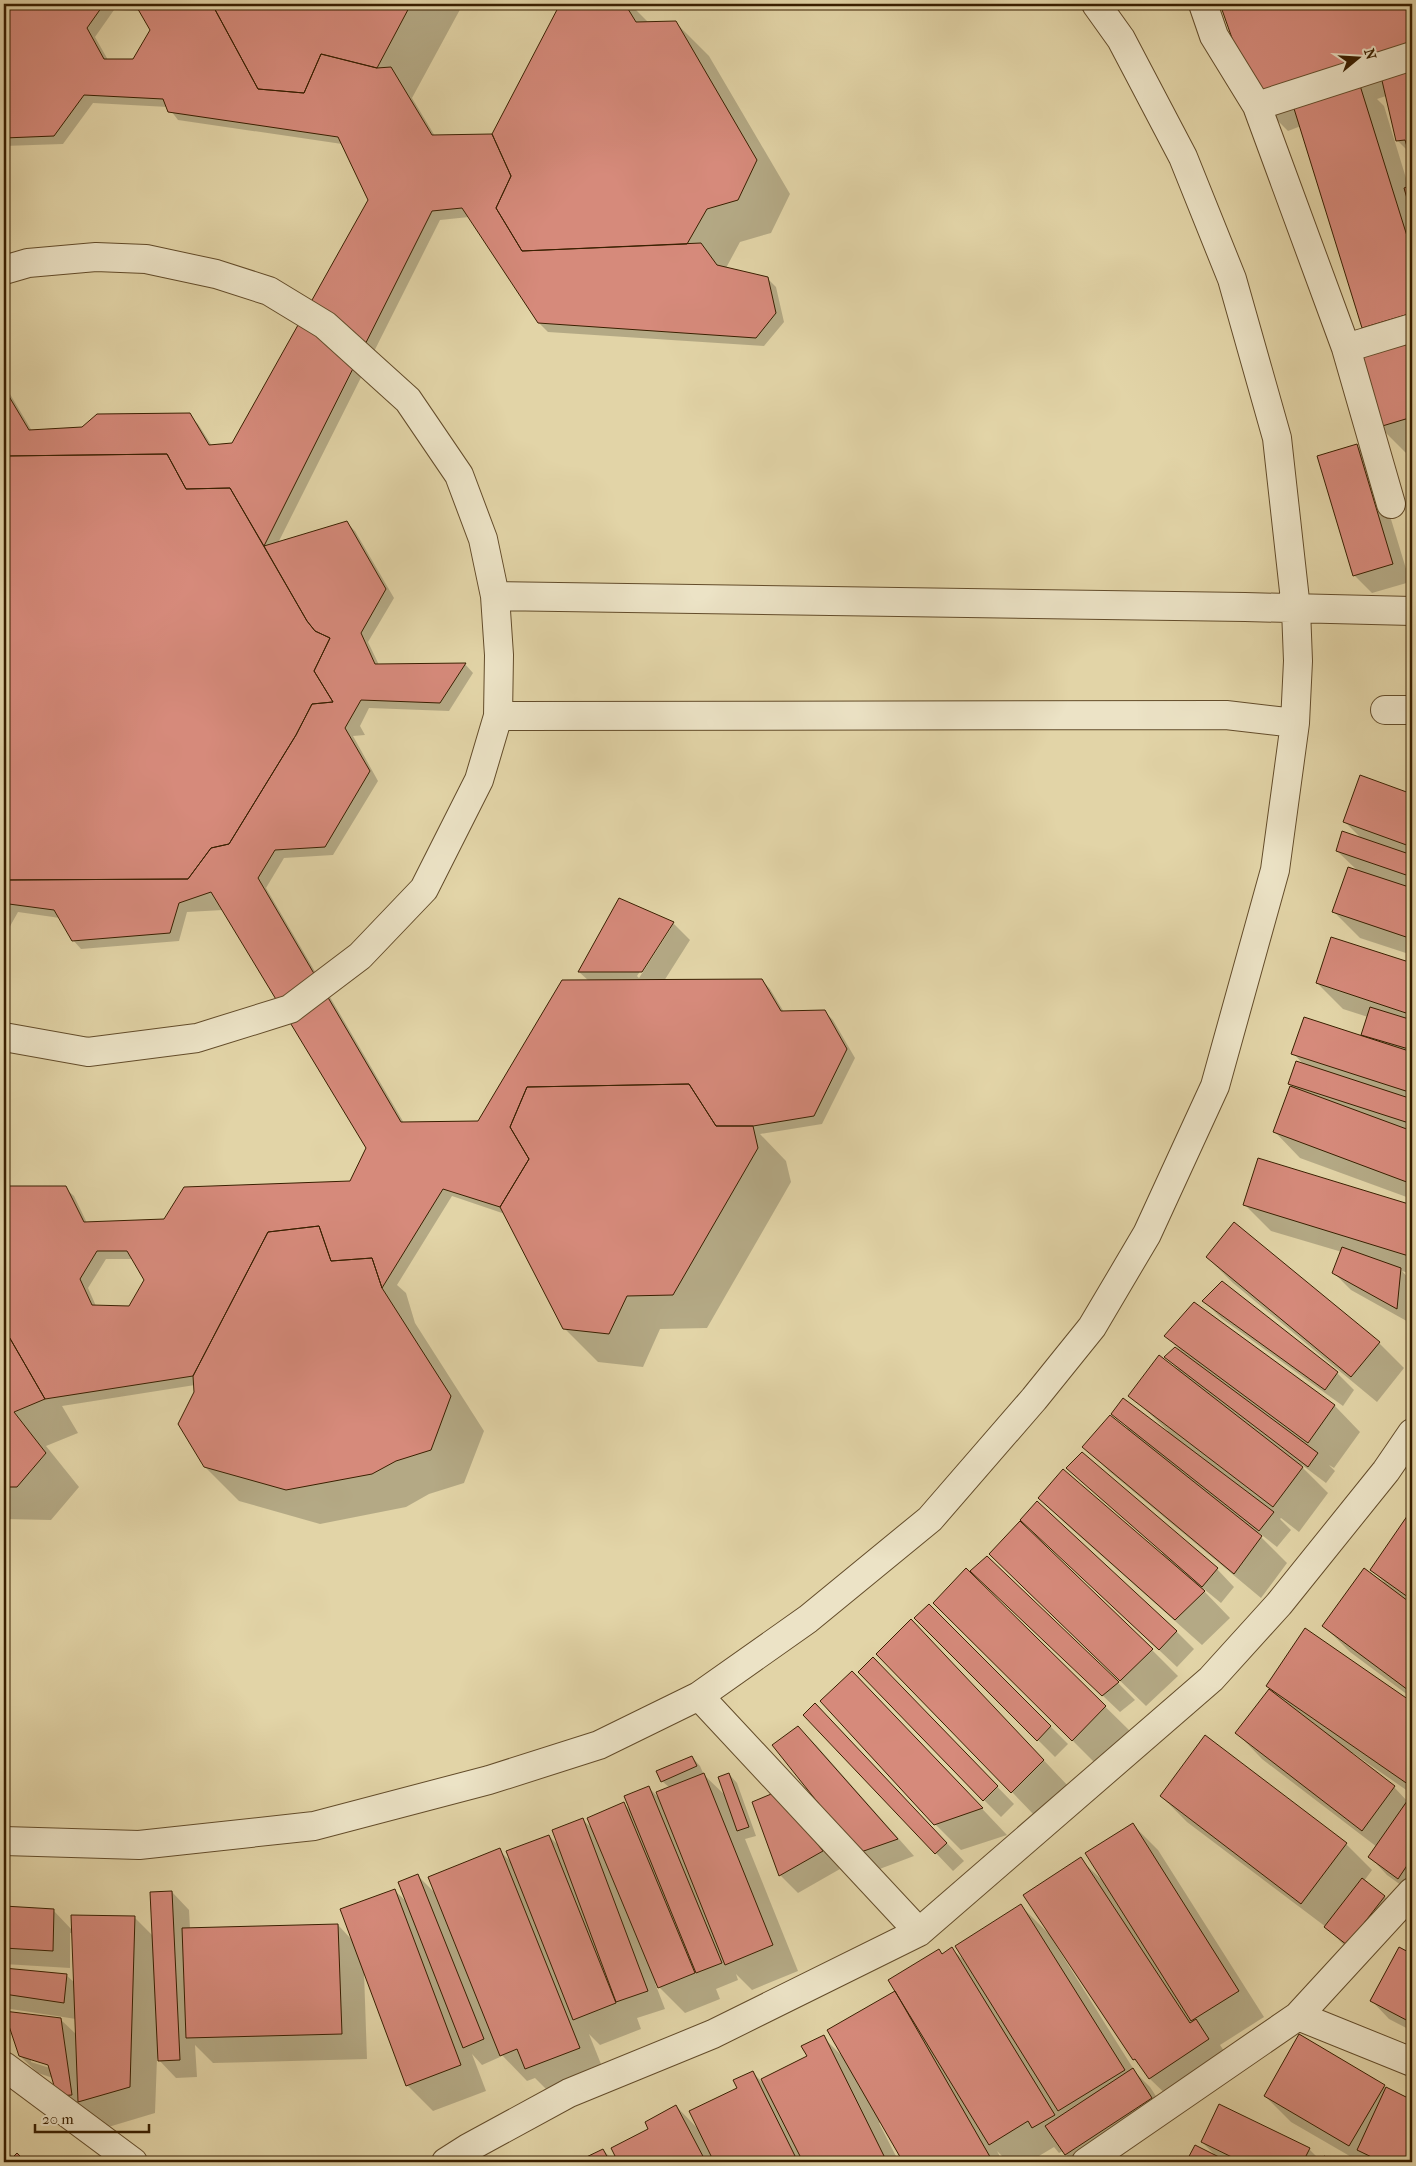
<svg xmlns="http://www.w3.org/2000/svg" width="1416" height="2166" viewBox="0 0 1416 2166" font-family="'IM FELL French Canon',serif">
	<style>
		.shadow { fill: #0003; fill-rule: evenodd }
		.building { fill: #d68a7b; stroke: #391f00; fill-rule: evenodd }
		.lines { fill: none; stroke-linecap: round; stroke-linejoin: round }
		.minor-casing { stroke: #634c2a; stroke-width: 30 }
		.minor { stroke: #ece3c6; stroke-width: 28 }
	</style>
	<rect width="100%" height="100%" fill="#e2d4a7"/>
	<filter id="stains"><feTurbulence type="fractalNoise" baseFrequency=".004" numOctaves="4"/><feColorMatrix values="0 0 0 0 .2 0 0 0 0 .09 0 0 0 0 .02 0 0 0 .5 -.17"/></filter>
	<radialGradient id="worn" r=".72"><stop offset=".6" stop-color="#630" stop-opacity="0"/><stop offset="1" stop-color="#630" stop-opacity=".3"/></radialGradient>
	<path class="shadow" d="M4,4H463L412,98L435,136L492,135L561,4H630L649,23L675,22L709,56L790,194L771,233L740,242L726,268L767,278L776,287L784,322L764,346L548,332L539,323L469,217L440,220L278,543L346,522L355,531L394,598L368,642L379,665L465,664L473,673L449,711L369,708L360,726L365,735L353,736L378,781L333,855L284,858L266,888L404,1123L479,1122L589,981L579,972L673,923L690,940L664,981L762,980L770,989L784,1012L824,1011L833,1020L855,1058L822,1124L760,1134L786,1161L791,1182L707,1328L660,1329L643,1367L598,1362L564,1328L505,1214L452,1196L397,1285L406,1293L415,1323L484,1431L464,1483L429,1494L406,1507L320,1524L239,1501L205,1467L195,1385L62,1406L78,1433L46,1446L79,1487L51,1520L4,1519V1187L65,1188L74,1196L87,1223L165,1220L351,1182L368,1147L223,910L187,912L179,941L81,949L73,940L60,918L18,912L4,937V460L7,456L4,452V384L32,431L82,428L189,415L198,424L212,446L233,444L369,200L342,144L178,120L168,107L93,103L63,144L4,146ZM114,10L140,11L152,30L134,60H108L95,37ZM668,928H671L639,978L637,976ZM106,1259H133L145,1280L129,1307L96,1306L88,1288Z
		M1222,4H1412V159L1411,154L1397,140L1386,96L1377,99L1384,106L1409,188L1412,187V459L1380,427L1385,350L1363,328L1301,126L1288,131L1254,97Z
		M1357,446L1374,463L1410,582L1372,593L1354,575Z
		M1360,776L1412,795V955L1360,938L1334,912L1358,871L1337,851L1362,839L1344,821Z
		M1332,939L1412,965V1199L1300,1158L1275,1132L1292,1086L1289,1083L1304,1065L1293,1053L1366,1038L1362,1034L1368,1017L1343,1009L1317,983Z
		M1258,1159L1412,1206V1274L1402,1271L1412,1282V1324L1351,1290L1333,1272L1342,1252L1271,1231L1245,1205Z
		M1207,1257L1379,1343L1404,1368L1377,1402L1233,1283Z
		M1204,1301L1337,1373L1354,1390L1343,1406L1221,1318Z
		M1194,1304L1335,1406L1360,1432L1334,1468L1329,1465L1335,1471L1326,1483L1302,1465L1301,1466L1328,1493L1299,1532L1281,1518L1280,1519L1291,1530L1277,1547L1258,1532L1257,1533L1287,1563L1261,1598L1110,1472L1084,1447L1128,1428L1113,1414L1167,1433L1168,1431L1130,1395L1178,1369L1166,1358L1181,1351L1166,1336Z
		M1082,1454L1217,1569L1234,1587L1221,1603L1204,1589L1203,1590L1230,1618L1202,1645L1066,1524L1040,1498L1161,1555L1163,1553L1068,1468Z
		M1412,1511V1698L1350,1652L1324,1626L1384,1582L1372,1570Z
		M1039,1537L1176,1631L1194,1649L1177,1667Z
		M966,1570L1131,1732L1098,1766L935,1603Z
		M1017,1580L1152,1650L1178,1676L1146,1706Z
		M989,1588L1118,1683L1135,1700L1120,1712Z
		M929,1605L1068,1744L1055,1757L916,1618Z
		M1305,1630L1412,1704V1794L1353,1753L1352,1755L1394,1787L1408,1802L1412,1796V1893L1387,1875L1370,1857L1377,1847L1262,1759L1237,1733L1274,1693L1267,1686Z
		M936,1646L1069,1787L1037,1818L1012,1792Z
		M890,1676L1014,1804L1001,1817L984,1800Z
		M878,1699L1007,1835L961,1850L935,1824Z
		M805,1715L832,1722L964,1861L953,1871Z
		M798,1728L816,1745L914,1856L877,1870L859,1852Z
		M692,1757L700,1766L704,1775L727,1797L729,1774L737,1783L756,1836L745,1839L798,1971L752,1990L736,1974L738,1980L716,1989L720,1999L685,2013L655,1983L665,2009L637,2018L641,2029L600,2045L589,2034L605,2074L552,2095L535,2078L527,2081L499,2052L500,2057L482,2065L472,2054L486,2091L433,2111L407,2085L364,1972L367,2059L213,2063L195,2045L197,2077L176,2078L157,2058L155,2113L105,2128L89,2112L76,2113L53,2078L38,2073L20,2056L60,2019L77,2035L76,2019L4,2008V1969L66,1975L75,1983L73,1933H70V1968L4,1964V1907L53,1910L72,1930L135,1918L153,1936L172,1892L189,1910L190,1929L338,1925L353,1941L394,1890L408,1903L418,1876L437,1895L499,1850L512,1863L549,1836L560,1847L583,1820L594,1830L624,1804L632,1812L649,1788L660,1799L670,1788L662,1781ZM31,2059L54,2066L53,2069L31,2062Z
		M1161,1796L1346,1844L1372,1870L1364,1881L1384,1896L1402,1914L1365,1962L1343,1944L1326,1927L1187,1822Z
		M754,1802L794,1811L840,1869L798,1893L780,1875Z
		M1132,1824L1158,1850L1264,2017L1220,2045L1234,2066L1176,2104L1150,2079L1134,2059L1054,1938L1052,1939L1136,2073L1150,2087L1169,2116L1073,2162L1063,2151L1059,2153L1054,2147L1029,2162H1008L997,2151L1003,2162H904L881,2122L879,2123L899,2162H620L613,2149L650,2130L676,2106L699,2130L752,2072L765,2085L808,2057L823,2037L842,2056L897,1991L939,1950L943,1955L952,1949L966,1962L1021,1906L1050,1935L1080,1859L1104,1882Z
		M1399,1948L1412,1955V2031L1389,2019L1372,2001Z
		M1384,2086L1412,2101V2162H1360L1291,2122L1265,2096Z
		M1202,2142L1309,2149L1322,2162H1188L1196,2146L1217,2157Z
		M4,2148L14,2158L17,2155L24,2162H4Z
		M603,2150L615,2162H579Z"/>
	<path class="building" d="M4,4H104L87,28L104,59H133L150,30L135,4H212L258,89L304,93L321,54L377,68L391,67L432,135L492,134L511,176L496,208L522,251L701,243L717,265L768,277L776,313L756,338L538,323L462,208L432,211L264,546L230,488L186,489L167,454L5,456L4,388L29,430L82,427L97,414L190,413L209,445L232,443L368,200L338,137L168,112L163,99L84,95L54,136L4,138Z
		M212,4H411L377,68L321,54L304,93L258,89Z
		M560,4H625L636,22L676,21L757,160L738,200L707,209L687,244L522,251L496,208L511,176L492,134Z
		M1220,4H1411L1412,42L1253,98Z
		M1412,62V163L1405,140L1396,141L1380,72Z
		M1358,79L1412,252V313L1362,328L1291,99Z
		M1412,185V216L1404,188Z
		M1412,340V427L1409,418L1379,427L1357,357Z
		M1357,444L1393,564L1353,576L1317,456Z
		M167,454L186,489L230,488L307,621L315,631L330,638L314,671L333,702L312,704L296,735L229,844L211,848L188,879L4,880V458L5,456Z
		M347,521L386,589L361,633L375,664L466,663L440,703L361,700L345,728L370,771L325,847L275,850L258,878L401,1122L478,1121L562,980L762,979L781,1011L825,1010L847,1049L814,1116L753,1126H716L689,1084L527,1087L510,1127L529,1159L500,1207L443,1189L382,1288L372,1258L331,1261L319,1226L268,1232L193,1376L45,1399L4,1328V1186H66L84,1222L164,1219L184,1187L350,1181L366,1148L211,892L179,903L170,933L72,941L54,910L9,904L4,914V880L188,879L211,848L229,844L296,735L312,704L333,702L314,671L330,638L315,631L307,621L264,546ZM97,1251H127L144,1280L129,1306L92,1305L80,1279Z
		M1360,775L1412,794V847L1343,822Z
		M1342,831L1412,855V877L1336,851Z
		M1348,867L1412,888V939L1332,912Z
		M619,898L674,922L642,972H578Z
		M1331,937L1412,963V1015L1316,983Z
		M1370,1007L1412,1020V1050L1361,1035Z
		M1304,1017L1412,1052V1093L1291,1054Z
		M1296,1061L1412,1099V1124L1288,1084Z
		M689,1084L716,1126H753L758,1148L673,1295L627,1296L609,1334L563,1329L500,1207L529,1159L510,1127L527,1087Z
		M1290,1086L1412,1131V1184L1273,1132Z
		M1258,1158L1412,1205V1257L1243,1205Z
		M1234,1222L1380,1342L1351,1377L1206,1257Z
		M319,1226L331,1261L372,1258L382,1288L451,1396L431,1450L396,1461L372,1474L286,1490L204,1467L178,1424L194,1392L193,1376L268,1232Z
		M1342,1247L1401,1268L1397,1309L1332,1273Z
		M1222,1281L1338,1372L1325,1390L1202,1301Z
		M1194,1302L1335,1405L1308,1443L1164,1336Z
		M4,1328L45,1399L14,1412L46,1453L17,1487H4Z
		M1175,1347L1318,1453L1308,1467L1164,1357Z
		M1159,1355L1303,1467L1273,1507L1128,1396Z
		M1123,1398L1274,1512L1259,1531L1111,1414Z
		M1110,1415L1262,1536L1234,1574L1082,1447Z
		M1082,1452L1218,1568L1202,1587L1066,1468Z
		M1063,1469L1205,1591L1175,1620L1038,1498Z
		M1037,1501L1177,1631L1159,1650L1020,1520Z
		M1412,1509V1600L1370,1570Z
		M1020,1521L1153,1649L1120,1681L989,1554Z
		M987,1556L1119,1682L1102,1696L970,1571Z
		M966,1568L1106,1706L1072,1741L933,1603Z
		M1364,1568L1412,1604V1693L1322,1626Z
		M929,1604L1051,1726L1037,1741L914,1618Z
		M911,1619L1044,1760L1011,1793L876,1654Z
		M1305,1628L1412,1702V1787L1266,1686Z
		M873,1657L998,1786L983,1801L858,1672Z
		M852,1671L983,1808L934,1825L820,1701Z
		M1269,1689L1395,1786L1362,1831L1235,1733Z
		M815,1703L947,1843L935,1854L803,1715Z
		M798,1726L898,1839L858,1853L772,1745Z
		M1205,1735L1347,1843L1301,1904L1160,1796Z
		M692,1756L697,1766L661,1782L656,1771Z
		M704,1773L773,1945L725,1965L656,1792Z
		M729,1773L749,1827L737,1831L718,1777Z
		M649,1786L722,1963L696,1973L624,1796Z
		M776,1792L823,1851L779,1876L752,1802Z
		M1412,1794V1858L1398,1879L1368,1857Z
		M624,1802L695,1973L658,1988L587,1818Z
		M583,1818L648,1991L616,2002L552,1830Z
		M1133,1823L1239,1991L1191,2021L1085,1853Z
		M549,1835L616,2003L573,2020L506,1851Z
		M500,1848L580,2048L525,2069L517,2049L500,2056L428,1877Z
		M1081,1857L1190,2023L1196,2019L1209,2039L1149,2079L1135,2059L1133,2060L1023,1895Z
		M418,1874L484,2039L463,2048L398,1882Z
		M1362,1878L1385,1896L1347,1945L1324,1927Z
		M395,1889L461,2065L406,2086L340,1909Z
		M172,1891L180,2060L158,2061L150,1892Z
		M1021,1904L1125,2070L1058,2111L955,1946Z
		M4,1906L54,1909L53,1951L4,1948Z
		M71,1915L135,1916L130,2087L78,2102Z
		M338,1924L342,2034L186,2038L182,1928Z
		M952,1947L1055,2115L1032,2128L1028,2121L989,2145L888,1980L939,1949L942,1954Z
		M1399,1947L1412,1954V2023L1370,2001Z
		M4,1968L67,1974L64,2003L4,1994Z
		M895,1991L993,2162H903L827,2030Z
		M4,2011L61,2018L72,2095L57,2096L48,2065L19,2056Z
		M1299,2034L1385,2085L1349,2146L1264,2096Z
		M824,2035L887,2162H803L761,2079L807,2056L801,2046Z
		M1133,2068L1152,2098L1065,2155L1045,2126Z
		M753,2071L798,2162H714L689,2111L737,2088L733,2080Z
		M1386,2087L1412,2100V2162H1382L1357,2150Z
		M1219,2104L1310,2148L1303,2162H1242L1201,2142Z
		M676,2105L706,2162H618L611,2148L648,2129L645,2122Z
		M1195,2145L1229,2162H1186Z
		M603,2149L610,2162H576Z
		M17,2153L26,2162H8Z
		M1324,2156L1338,2162H1321Z"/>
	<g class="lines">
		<defs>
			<path id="minor" d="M1203,4L1214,36L1257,106L1346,348L1391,504
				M1257,106L1412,56
				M4,270L28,263L96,257L146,259L216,274L269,291L325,325L408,400L459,475L483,539L495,596L499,655L498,716L479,780L424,889L360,956L290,1009L197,1038L88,1052L4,1037
				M1346,348L1412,328
				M495,596L1245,607L1412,611
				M1385,710H1412
				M498,716L1226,715L1295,723
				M699,1696L919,1932
				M4,1841L139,1845L314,1826L489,1780L599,1745L699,1696L808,1619L930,1519L1034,1399L1092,1327L1147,1234L1215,1086L1275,870L1295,723L1298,661L1296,609L1277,438L1232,279L1183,157L1121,39L1096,4
				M1298,2016L1412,2062
				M4,2066L133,2162
				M446,2162L468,2148L569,2093L713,2034L919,1932L1211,1679L1279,1604L1386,1471L1412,1433
				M1086,2162L1298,2016L1412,1892"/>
		</defs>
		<use href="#minor" class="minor-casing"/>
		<use href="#minor" class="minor"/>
	</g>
	<rect width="1416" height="2166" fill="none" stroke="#e2d4a7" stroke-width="20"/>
	<rect x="5" y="5" width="1406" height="2156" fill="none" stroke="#391f00" stroke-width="2.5"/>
	<rect x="10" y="10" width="1396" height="2146" fill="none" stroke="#391f00"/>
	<g transform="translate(1358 58) rotate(72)" stroke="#ece3c6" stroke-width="4" paint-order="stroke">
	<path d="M0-4L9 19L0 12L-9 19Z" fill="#391f00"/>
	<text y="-8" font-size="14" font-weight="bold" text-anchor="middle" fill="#391f00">N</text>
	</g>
	<path d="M35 2124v8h114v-8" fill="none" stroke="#391f00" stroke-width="2.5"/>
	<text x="42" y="2124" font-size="15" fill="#391f00" stroke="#ece3c6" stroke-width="4" paint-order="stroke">20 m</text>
	<rect width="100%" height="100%" filter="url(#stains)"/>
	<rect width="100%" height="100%" fill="url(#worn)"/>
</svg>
